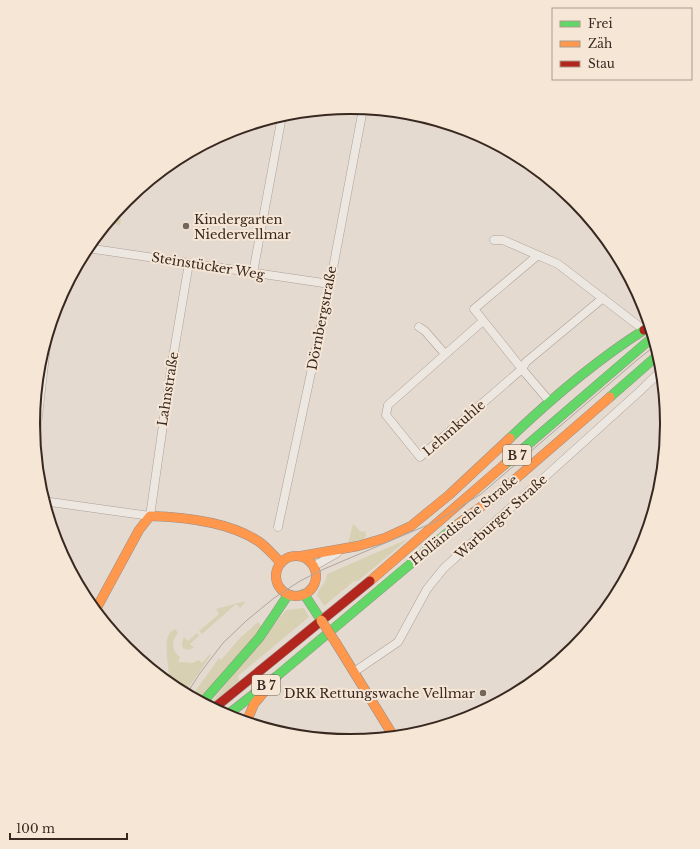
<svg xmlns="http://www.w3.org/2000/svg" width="700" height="849" viewBox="0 0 700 849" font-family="'Libre Baskerville',serif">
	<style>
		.green { fill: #d7d0b2 }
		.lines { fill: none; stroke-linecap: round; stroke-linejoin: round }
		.street-casing { stroke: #aba098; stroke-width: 9 }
		.fast-casing { stroke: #9a8f88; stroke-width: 10 }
		.slow-casing { stroke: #9a8f88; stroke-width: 10 }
		.jam-casing { stroke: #9a8f88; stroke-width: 10 }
		.street { stroke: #ede7e1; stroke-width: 8 }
		.fast { stroke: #63d668; stroke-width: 9 }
		.slow { stroke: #ff974d; stroke-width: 9 }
		.jam { stroke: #b3261e; stroke-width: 9 }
		.tram { stroke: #ada6a1; stroke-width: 1 }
		.slow-bridge-casing { stroke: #9a8f88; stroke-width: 10; stroke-linecap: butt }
		.slow-bridge { stroke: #ff974d; stroke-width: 9 }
		.poi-dot { fill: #75665d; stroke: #f5e6d6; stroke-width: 1.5 }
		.labels { text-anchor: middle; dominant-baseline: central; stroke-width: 4; stroke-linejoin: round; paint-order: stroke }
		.shield { fill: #f5e6d6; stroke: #716157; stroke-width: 1 }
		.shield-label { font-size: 12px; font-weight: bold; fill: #392820 }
		.poi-label { font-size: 13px; fill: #392820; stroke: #f5e6d6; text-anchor: start }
		.street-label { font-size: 13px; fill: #392820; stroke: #f5e6d6 }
		.rim { fill: none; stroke: #392820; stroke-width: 2 }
	</style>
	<rect width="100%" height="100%" fill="#e5dacf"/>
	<path class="green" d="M112,217L121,218L120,225L108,223Z
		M353,524L361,532L365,531L366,535L364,539L348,544Z
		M408,539L358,581H354L324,606L317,595C319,587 327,583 327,574Z
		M246,601L240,608L236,604L202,634L199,631L219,614L216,609Z
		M304,608L309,617L238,676L239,681L210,704L286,610Z
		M258,622L263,628L199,702L191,697L219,658L221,660L240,638Z
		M175,629L178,633C171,642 171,650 180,657L178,662L192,663L199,660L202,663L210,654L211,655L184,694L169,684C170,672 164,647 168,636C169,633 172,631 175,629Z
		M197,633L199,636L190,644L194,648L187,650L183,648L182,643L184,637L188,641Z"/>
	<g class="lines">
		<defs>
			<path id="street" d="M494,240H503L558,264L644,330
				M87,248L330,284
				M537,256L474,309L522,369L526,362L603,298
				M253,273L282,116
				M483,321L388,405L386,415L420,457L522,369L550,402
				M419,327L425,331L445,354
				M35,442L47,338
				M43,501L150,516L171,369L189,263
				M278,527L330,284L363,109
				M314,566L337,553
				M354,672L398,642L427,589L444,568L639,392L662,370"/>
			<path id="fast" d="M610,397L658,355
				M510,438C552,398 595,361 644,330
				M504,465L653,337
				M304,594L321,620
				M202,703L259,638L288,595
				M226,716L277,676L458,524"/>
			<path id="slow" d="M458,524L498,494L610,397
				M276 576a20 20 0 1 1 40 0a20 20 0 1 1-40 0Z
				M301,556L358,546L385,538L411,526L449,495L510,438
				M370,581L504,465
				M95,611L139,530L150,516C184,517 229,522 258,541C266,546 273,555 280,562
				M336,643L394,737
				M246,723L254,704L264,692"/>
			<path id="jam" d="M644,330L650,327
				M213,709L370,581"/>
		</defs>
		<use href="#street" class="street-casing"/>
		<use href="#fast" class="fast-casing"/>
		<use href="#slow" class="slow-casing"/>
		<use href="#jam" class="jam-casing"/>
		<use href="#street" class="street"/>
		<use href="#fast" class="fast"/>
		<use href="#slow" class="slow"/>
		<use href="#jam" class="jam"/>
		<path class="tram" d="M186,695L200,673L223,643L246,621L274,598L300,581L324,569L437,521L481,494L637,360L656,345"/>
		<defs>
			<path id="slow-bridge" d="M321,620L336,643"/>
		</defs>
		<use href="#slow-bridge" class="slow-bridge-casing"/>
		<use href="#slow-bridge" class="slow-bridge"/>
	</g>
	<g class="poi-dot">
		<circle cx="186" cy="226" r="4"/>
		<circle cx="483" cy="693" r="4"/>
	</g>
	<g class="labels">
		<g class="shield">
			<rect x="503" y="445" width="28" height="20" rx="3"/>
			<rect x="252" y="675" width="28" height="20" rx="3"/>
		</g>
		<g class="shield-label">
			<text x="517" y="455">B 7</text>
			<text x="266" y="685">B 7</text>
		</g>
		<g class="poi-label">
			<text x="194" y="219">Kindergarten<tspan x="194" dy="15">Niedervellmar</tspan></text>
			<text x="475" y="693" text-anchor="end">DRK Rettungswache Vellmar</text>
		</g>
		<g class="street-label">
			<text transform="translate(208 266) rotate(9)">Steinstücker Weg</text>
			<text transform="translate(322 318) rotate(-79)">Dörnbergstraße</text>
			<text transform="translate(168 389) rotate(-81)">Lahnstraße</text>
			<text transform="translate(454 428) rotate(-41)">Lehmkuhle</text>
			<text transform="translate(501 517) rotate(-42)">Warburger Straße</text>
			<text transform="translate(464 520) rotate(-39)">Holländische Straße</text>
		</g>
	</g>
	<path d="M0 0H700V849H0ZM40 424a310 310 0 1 1 620 0a310 310 0 1 1-620 0Z" fill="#f5e6d6" fill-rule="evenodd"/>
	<path class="rim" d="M40 424a310 310 0 1 1 620 0a310 310 0 1 1-620 0Z"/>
	<rect x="552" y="8" width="140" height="72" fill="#f5e6d6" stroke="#aa9a8d"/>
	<rect x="560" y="21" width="20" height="6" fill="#63d668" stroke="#aa9a8d"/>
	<text x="588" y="28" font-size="12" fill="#392820">Frei</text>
	<rect x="560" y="41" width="20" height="6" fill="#ff974d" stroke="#aa9a8d"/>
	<text x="588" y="48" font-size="12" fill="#392820">Zäh</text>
	<rect x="560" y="61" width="20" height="6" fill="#b3261e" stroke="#aa9a8d"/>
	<text x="588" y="68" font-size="12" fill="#392820">Stau</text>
	<path d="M10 833v6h117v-6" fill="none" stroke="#392820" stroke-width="2"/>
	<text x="16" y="833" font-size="12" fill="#392820" stroke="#f5e6d6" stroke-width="3" paint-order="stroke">100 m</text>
</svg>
